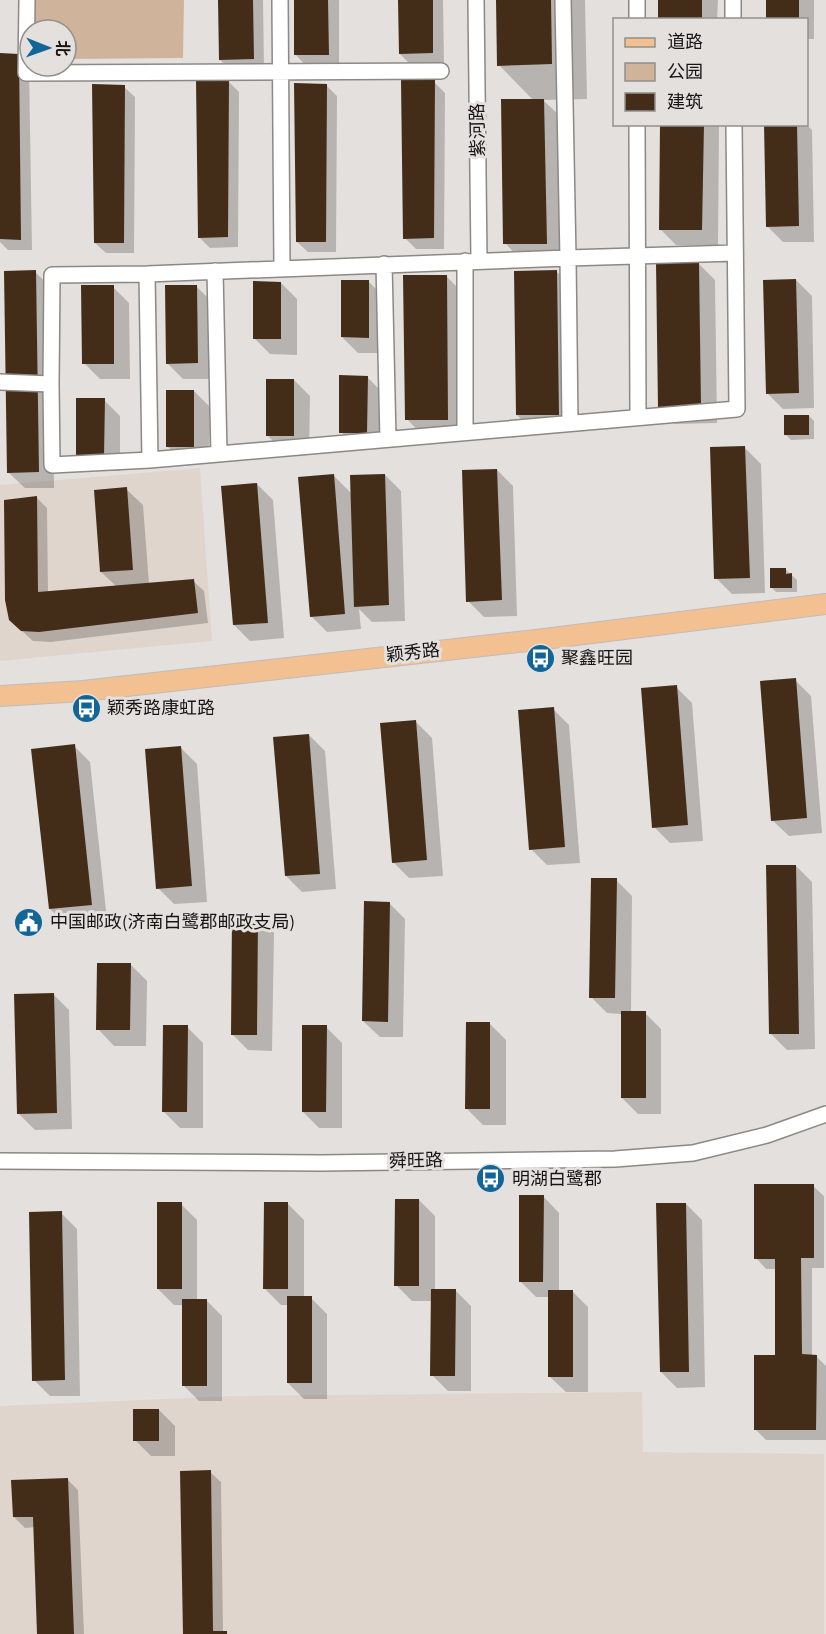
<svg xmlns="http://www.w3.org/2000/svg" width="826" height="1634" viewBox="0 0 826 1634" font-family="'Source Sans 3','Noto Sans SC',sans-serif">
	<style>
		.built { fill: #e0d5cd }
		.green { fill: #cfb39b }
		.shadow { fill: #0003 }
		.building { fill: #442d18 }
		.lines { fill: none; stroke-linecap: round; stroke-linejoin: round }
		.minor-casing { stroke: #8c8885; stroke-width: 18 }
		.major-casing { stroke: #bebdbd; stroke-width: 22 }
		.minor { stroke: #fff; stroke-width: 15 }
		.major { stroke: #f2c091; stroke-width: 20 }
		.labels { text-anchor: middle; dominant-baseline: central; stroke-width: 6; stroke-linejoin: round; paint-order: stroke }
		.street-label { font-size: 18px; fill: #161514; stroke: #e4e0dd }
		.poi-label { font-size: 18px; fill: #161514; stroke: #e4e0dd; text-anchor: start }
	</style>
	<rect width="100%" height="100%" fill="#e4e0dd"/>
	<path class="built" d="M200,468L212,641L0,661V485Z
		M642,1392L643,1452L824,1454V1634H0V1406L234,1396Z"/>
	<path class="green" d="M35,0H184L183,58L66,59V30H34Z"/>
	<path class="shadow" d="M220,0H263L264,69L231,70L220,60Z
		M295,0H339V65L306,66L296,55Z
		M400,0H443L444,64L411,65L400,54Z
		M497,0H585L587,99L543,100L560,116L562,259L521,260L505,243L534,101L499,65Z
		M660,0H718L717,20H660Z
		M767,0H814V39H806V20H768Z
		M0,55L29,66L32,250H8L0,242Z
		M228,81L239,92L238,247L210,248L199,237Z
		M434,82L445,93L444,249H416L405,238Z
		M326,85L337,96L336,252H308L297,242Z
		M124,87L135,97L134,253H106L95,243Z
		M662,124H719L718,246L676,245L660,229Z
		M765,124H806L812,130L814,242H783L767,226Z
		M699,264L715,280L717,423L675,424L659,408Z
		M35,272L52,288L54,488H25L8,472Z
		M557,272L573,288L575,430L533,431L517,415Z
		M446,276L462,292L464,435L423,436L407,419Z
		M796,280L812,296L814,408L783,409L767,393Z
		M369,282L385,298L384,353H358L342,337Z
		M281,283L297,299V355L270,354L254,338Z
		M113,287L129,303L130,379H100L84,363Z
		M197,287L213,303V379H183L167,363Z
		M367,377L383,393V448H357L341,432Z
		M294,380L310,396L309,451H283L267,435Z
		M194,391L210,407L209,463L183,462L167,446Z
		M104,400L120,416V471H94L78,455Z
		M809,416L814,421V439L791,440L786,435Z
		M745,448L761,464L765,593L732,594L716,578Z
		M497,470L513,486L517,616L484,617L468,601Z
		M385,475L401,491L405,621L372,622L359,609L361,629L327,632L311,616L334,476L352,494Z
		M257,484L273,500L284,638L250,641L234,625Z
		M126,489L143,505L149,584L193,581L204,591L208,623L51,642L33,641L10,620L36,497L47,508L48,593L117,587L101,572Z
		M786,570L797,580V592H776L771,587Z
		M795,680L811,696L822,833L789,836L772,820Z
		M676,687L692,703L703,841L670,843L654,827Z
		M553,709L569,725L580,863L547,865L531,849Z
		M416,722L432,738L443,876L409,878L393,862Z
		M309,735L325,751L336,889L302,892L286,876Z
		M74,746L90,762L107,920L66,925L50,909Z
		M181,748L197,764L207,902L174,904L158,888Z
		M796,866L812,882L815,1049L787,1050L771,1034Z
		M616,880L632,896L631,1013H645L661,1029V1114H638L622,1098V1014L607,1013L591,997Z
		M389,903L405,919L403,1037H380L363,1021Z
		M258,917L274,933L272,1051L248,1050L232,1034Z
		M131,965L147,981L146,1046H114L98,1029Z
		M53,994L69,1010L72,1129L35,1130L19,1114Z
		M490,1024L506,1040V1125H483L467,1109Z
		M187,1027L203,1043V1128H180L164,1112Z
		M326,1027L342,1043V1128H319L303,1112Z
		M813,1186L824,1196V1268H812V1356H816L826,1366V1440H766L755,1429L776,1356V1269H766L756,1258Z
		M543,1196L559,1213V1291H572L588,1307V1392H566L549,1376L550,1297H536L520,1281Z
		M419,1200L435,1216V1290H455L471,1306V1391H448L432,1375V1301H412L396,1285Z
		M181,1204L197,1220V1300H206L222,1316V1401H199L183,1385L184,1305H174L158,1289Z
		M288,1204L304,1220V1298H311L327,1314V1399H304L288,1383L289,1305H281L265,1289Z
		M686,1204L702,1220L705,1387L677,1388L661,1372Z
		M61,1213L77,1229L80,1396H50L34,1380Z
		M159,1410L175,1426V1456H151L135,1440Z
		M210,1472L221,1482L223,1632L228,1634H184Z
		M67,1479L78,1490L84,1634H39L35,1527L25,1528L14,1517Z"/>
	<path class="building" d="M218,0H253L254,59L219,60Z
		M294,0H328L329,55H294Z
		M398,0H433V53L399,54Z
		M496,0H551L552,64L497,66Z
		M658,0H702V20H658Z
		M766,0H799V20H766Z
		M0,53L19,54L21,240L0,239Z
		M196,79H229L228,237L198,238Z
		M401,80H435L434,238L403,239Z
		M294,83L327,84L326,242H296Z
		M92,84L125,85L124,243H94Z
		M501,99H544L547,244H503Z
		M660,124H704L702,230H659Z
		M764,124H797L799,226L766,227Z
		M656,263H699L701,407L658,408Z
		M36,270L39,472L7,473L4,271Z
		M557,270L559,415H516L514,271Z
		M403,275H447L448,420H405Z
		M796,279L799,393L766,394L763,280Z
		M341,280H369V338L341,337Z
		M253,281L281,282V339H253Z
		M81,285H114V364H82Z
		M165,285H197L198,363L166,364Z
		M339,375L368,376L367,433H339Z
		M266,379H294V436H266Z
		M166,390H194V447H166Z
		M76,398H105L104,456H76Z
		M784,415H809V435H784Z
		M745,446L750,578L714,579L710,447Z
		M497,469L502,600L466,602L462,470Z
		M334,474L345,614L310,617L298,477Z
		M385,474L389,605L354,607L350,475Z
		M257,483L268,623L233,625L221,486Z
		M127,487L133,570L100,572L94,490Z
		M37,496L38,592L194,579L198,613L39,632L21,631L9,620L5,600L4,500Z
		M770,568H786V574L792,573V588H770Z
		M796,678L807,818L771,821L760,681Z
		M677,685L688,825L652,828L641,688Z
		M554,707L565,847L529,850L518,710Z
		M416,720L427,860L392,863L380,723Z
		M309,734L320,874L285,876L273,737Z
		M75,744L92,905L49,909L31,749Z
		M181,746L192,886L156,889L145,749Z
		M766,865H796L799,1034H769Z
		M591,878H617L615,998H589Z
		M364,901L390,902L388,1022L362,1021Z
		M232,915H258L257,1035H231Z
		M97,963H131L130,1030H96Z
		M54,993L57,1113L17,1114L14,994Z
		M621,1011H646V1098H621Z
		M466,1022H490V1109H465Z
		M163,1025H188L187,1112H162Z
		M302,1025H327L326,1112H302Z
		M754,1184H814V1258H801L802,1354L817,1355L816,1430H754V1355H775V1259H754Z
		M519,1195H544L543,1282H519Z
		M395,1199H419V1286H394Z
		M157,1202H182V1289H157Z
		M264,1202H288V1289H263Z
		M656,1203H686L689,1372H660Z
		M62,1211L65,1380L32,1381L29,1212Z
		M431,1289H456L455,1376H430Z
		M548,1290H573V1377H548Z
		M287,1296H312V1383H287Z
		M182,1299H207V1386H182Z
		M133,1409H159V1441H133Z
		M211,1470L213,1631H227V1634H183L180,1471Z
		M68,1478L74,1634H37L33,1517H13L11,1480Z"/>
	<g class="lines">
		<defs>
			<path id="minor" d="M27,0L26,73L441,71
				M280,0L282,268
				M476,0L479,261
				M637,0V20
				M733,0V20
				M637,124L638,417
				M384,264L388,439
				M215,271L219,454
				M147,274L150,460
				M0,382L51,384L52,275L147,274L568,258L563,0
				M51,384L52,465L150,460L737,409L734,124
				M570,423L568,258L735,253
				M465,432V261
				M0,1161L321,1163L615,1159L693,1153L767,1135L826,1114"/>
			<path id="major" d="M0,696L83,691L536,640L826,604"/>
		</defs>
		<use href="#minor" class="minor-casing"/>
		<use href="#major" class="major-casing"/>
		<use href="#minor" class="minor"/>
		<use href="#major" class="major"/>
	</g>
	<defs>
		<symbol id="bus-disc" viewBox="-11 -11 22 22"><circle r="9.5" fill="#116597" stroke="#e4e0dd"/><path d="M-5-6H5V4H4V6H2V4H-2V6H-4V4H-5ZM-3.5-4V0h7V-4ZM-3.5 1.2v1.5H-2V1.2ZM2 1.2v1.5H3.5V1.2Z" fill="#fff"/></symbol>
		<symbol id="civic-disc" viewBox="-11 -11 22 22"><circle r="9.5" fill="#116597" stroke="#e4e0dd"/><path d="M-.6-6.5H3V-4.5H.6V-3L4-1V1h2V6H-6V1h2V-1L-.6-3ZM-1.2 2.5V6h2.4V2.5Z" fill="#fff"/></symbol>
	</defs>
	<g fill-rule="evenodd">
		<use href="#bus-disc" x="524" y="642" width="33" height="33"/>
		<use href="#bus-disc" x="70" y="692" width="33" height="33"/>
		<use href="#civic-disc" x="12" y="906" width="33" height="33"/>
		<use href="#bus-disc" x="474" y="1162" width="33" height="33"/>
	</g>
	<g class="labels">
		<g class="street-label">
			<text transform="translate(478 130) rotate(-91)">紫河路</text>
			<text transform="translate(413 653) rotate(-6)">颖秀路</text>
			<text transform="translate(416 1161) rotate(-1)">舜旺路</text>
		</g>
		<g class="poi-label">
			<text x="561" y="658">聚鑫旺园</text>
			<text x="107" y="708">颖秀路康虹路</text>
			<text x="50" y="922">中国邮政(济南白鹭郡邮政支局)</text>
			<text x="512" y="1179">明湖白鹭郡</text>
		</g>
	</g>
	<rect x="613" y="18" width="195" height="108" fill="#e4e0dd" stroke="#928f8d" stroke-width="1.5"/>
	<rect x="625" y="38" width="30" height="9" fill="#f2c091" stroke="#928f8d" stroke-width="1.5"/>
	<text x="667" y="48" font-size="18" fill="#161514">道路</text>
	<rect x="625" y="63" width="30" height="18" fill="#cfb39b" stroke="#928f8d" stroke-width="1.5"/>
	<text x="667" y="78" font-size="18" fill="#161514">公园</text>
	<rect x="625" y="93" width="30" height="18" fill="#442d18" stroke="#928f8d" stroke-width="1.5"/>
	<text x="667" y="108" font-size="18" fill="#161514">建筑</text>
	<g transform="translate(48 48) rotate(91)"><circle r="28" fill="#e4e0dd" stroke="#928f8d" stroke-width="1.5"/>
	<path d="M0-4.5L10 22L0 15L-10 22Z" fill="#116597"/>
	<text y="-9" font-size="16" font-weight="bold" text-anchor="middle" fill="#161514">北</text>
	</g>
</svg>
